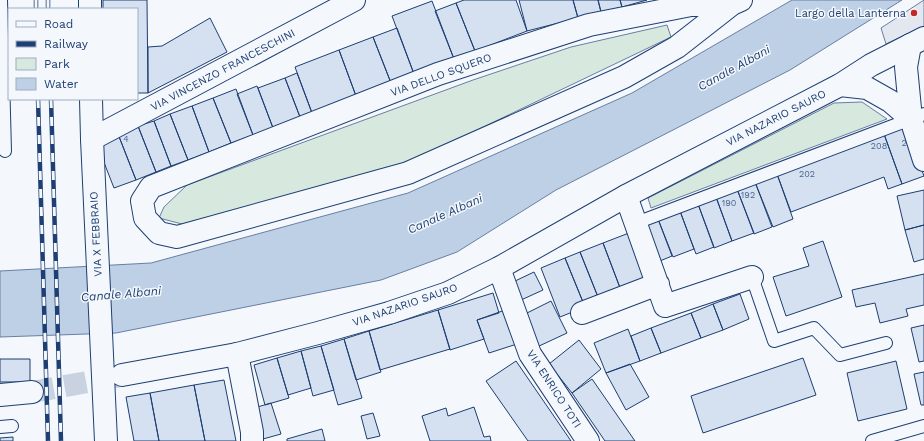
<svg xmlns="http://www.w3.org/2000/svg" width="924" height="441" viewBox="0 0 924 441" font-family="'Work Sans',sans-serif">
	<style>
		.green { fill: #d7e8df; stroke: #687fa3 }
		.parking { fill: #e3e8f0; stroke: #687fa3 }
		.water { fill: #bed0e5; stroke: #687fa3 }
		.building { fill: #d5e0f0; stroke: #1d3f73 }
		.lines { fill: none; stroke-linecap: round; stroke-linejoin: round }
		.tertiary-tunnel { stroke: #c9d2e0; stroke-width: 22; stroke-dasharray: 22 11; stroke-linecap: butt }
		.service-casing { stroke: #1d3f73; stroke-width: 14 }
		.minor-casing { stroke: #1d3f73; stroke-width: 24 }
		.tertiary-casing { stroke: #1d3f73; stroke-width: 24 }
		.service { stroke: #f4f7fb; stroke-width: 12 }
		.minor { stroke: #f4f7fb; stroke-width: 22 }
		.tertiary { stroke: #f4f7fb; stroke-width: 22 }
		.rail-casing { stroke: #1d3f73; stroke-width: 4.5 }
		.rail { stroke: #f4f7fb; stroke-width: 3; stroke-dasharray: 9; stroke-linecap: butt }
		.poi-dot { fill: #c62828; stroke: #f4f7fb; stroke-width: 1.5 }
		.labels { text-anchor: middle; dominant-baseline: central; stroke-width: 3; stroke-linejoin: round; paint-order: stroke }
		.number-label { font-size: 9px; fill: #4b6792 }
		.poi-label { font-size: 11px; fill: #1d3f73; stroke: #f4f7fb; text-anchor: end }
		.street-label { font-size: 11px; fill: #1d3f73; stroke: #f4f7fb }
		.water-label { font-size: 12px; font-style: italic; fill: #1d3f73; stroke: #f4f7fb }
	</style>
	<rect width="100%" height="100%" fill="#f4f7fb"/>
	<path class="green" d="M667,25L671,37L398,168L182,224L159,218L164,207L187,185L473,80L571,47Z
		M862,102L887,119L651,208L648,198L834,103Z"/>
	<path class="parking" d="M924,0V26L886,44L881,28Z"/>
	<path class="water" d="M792,0H902L790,70L556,190L457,252L381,280L116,333L0,337V271L151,263L408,193L632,93Z"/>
	<path class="building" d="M103,0H147L148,93H137V9H103Z
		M464,0H516L527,31L475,51L456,3Z
		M519,0H573L578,18L527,31Z
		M573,0H598L601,12L578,18Z
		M598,0H620L622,7L601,12Z
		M620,0H647L622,7Z
		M432,1L454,59L414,74L392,16Z
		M456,3L475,51L454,59L435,11Z
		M210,18L227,52L148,93V47L162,46Z
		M397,28L414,74L391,83L373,37Z
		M373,37L391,83L356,96L339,50Z
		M339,50L356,96L312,113L295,67Z
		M297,73L312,113L300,117L285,78Z
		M285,78L300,117L273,128L258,88Z
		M257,86L273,128L253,135L237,94Z
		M236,89L253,135L231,143L213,98Z
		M213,98L231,143L209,152L192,106Z
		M192,106L209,152L188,160L170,114Z
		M170,114L188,160L171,166L154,121Z
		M154,121L171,166L156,172L138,126Z
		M138,126L156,172L136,180L118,134Z
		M905,126L924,176L902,184L884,134Z
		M118,134L136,180L114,188L96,142Z
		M884,134L902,184L888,189L884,177L791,212L777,174Z
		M777,174L793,219L773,227L755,182Z
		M755,182L772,227L754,234L737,189Z
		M737,189L754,233L732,241L716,197Z
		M924,190V225L905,230L897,196Z
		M716,197L732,241L714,248L698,204Z
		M698,204L714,247L696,254L680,211Z
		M680,211L694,249L673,257L658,219Z
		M658,219L672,256L655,263L641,225Z
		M924,225V259L914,262L905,230Z
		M629,233L648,282L622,293L603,243Z
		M823,241L842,297L786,316L773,277L809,266L803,248Z
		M603,243L622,293L600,302L580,252Z
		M580,252L600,302L585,307L565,258Z
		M565,258L585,307L560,317L541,268Z
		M534,272L543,290L521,300L513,282Z
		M924,274V305L906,309L908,316L880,323L875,303L856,307L852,290Z
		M493,293L499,313L477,320L484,339L450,350L438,310Z
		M740,294L749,319L723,330L713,304Z
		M551,301L567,333L537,347L521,316Z
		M713,304L723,330L701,338L691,313Z
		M438,310L450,349L380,370L369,331Z
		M505,310L517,344L489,353L477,320Z
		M691,313L701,338L661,353L651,328Z
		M924,325V361L919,362L911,328Z
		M651,328L661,353L640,361L631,336Z
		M628,329L640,361L606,373L594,343Z
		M369,331L381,372L356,380L344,339Z
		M344,339L362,398L338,405L321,346Z
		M579,340L601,369L572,393L549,364Z
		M321,346L334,390L313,396L301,351Z
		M301,351L311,388L288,395L277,358Z
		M277,358L289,398L265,405L254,365Z
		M803,358L816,395L703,433L691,396Z
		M0,359H30V382H0Z
		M516,361L571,441H528L486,381Z
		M896,361L907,409L858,421L847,373Z
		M630,364L649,397L626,410L606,373Z
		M924,372V405H921L914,374Z
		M592,379L635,441H605L572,393Z
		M224,380L236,441H205L194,385Z
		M194,385L205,441H159L150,393Z
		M150,393L159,441H134L126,397Z
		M271,403L281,434L263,439L254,408Z
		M474,407L484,437L490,436L491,441H430L422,416L446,408L448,416Z
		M373,413L380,436L367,439L361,416Z
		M322,429L325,441H287V439Z
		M13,437V441H0V438Z"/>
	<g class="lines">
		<path class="tertiary-tunnel" d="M32,392L121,376"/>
		<defs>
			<path id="service" d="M1,0L5,151
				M636,223L924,114
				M752,277L774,341L814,328L840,355L886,343
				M0,427L12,426
				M872,441L924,426"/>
			<path id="minor" d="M732,4L677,47L624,77L408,173L177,237L159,233L145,218L142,201L151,187L438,74L589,25L691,5L732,4L741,0
				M910,45L906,67L911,119L924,160
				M840,85L867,88L890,101L911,119
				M92,139L354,0
				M626,196L665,306L752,277
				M499,268L530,354L588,441
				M582,313L658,284
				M237,354L252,432V441"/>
			<path id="tertiary" d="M90,0V9
				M91,99L92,139L106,441
				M122,375L237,354L318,333L389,313L448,293L499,268L626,196L840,85L871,65L924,38
				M0,395L32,392"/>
		</defs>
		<use href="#service" class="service-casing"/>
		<use href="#minor" class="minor-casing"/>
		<use href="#tertiary" class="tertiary-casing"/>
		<use href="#service" class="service"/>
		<use href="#minor" class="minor"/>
		<use href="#tertiary" class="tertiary"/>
		<defs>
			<path id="rail" d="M36,0V9
				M48,0V9
				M38,99L48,441
				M51,99L61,441"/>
		</defs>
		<use href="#rail" class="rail-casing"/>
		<use href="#rail" class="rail"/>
	</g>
	<circle class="poi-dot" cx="914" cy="13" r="4"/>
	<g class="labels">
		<g class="number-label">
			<text x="126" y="139">4</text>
			<text x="904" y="143">2</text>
			<text x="879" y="146">208</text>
			<text x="807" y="174">202</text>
			<text x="748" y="195">192</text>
			<text x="729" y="203">190</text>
		</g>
		<g class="poi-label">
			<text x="906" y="13">Largo della Lanterna</text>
		</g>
		<g class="street-label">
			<text transform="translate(223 70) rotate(-28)">VIA VINCENZO FRANCESCHINI</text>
			<text transform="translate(441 75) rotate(-20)">VIA DELLO SQUERO</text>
			<text transform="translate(776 118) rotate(-27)">VIA NAZARIO SAURO</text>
			<text transform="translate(96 234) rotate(-93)">VIA X FEBBRAIO</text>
			<text transform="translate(405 305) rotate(-19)">VIA NAZARIO SAURO</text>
			<text transform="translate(554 389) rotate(57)">VIA ENRICO TOTI</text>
		</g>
		<g class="water-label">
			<text transform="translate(734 68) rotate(-29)">Canale Albani</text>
			<text transform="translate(445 214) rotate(-24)">Canale Albani</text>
			<text transform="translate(121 294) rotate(-5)">Canale Albani</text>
		</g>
	</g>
	<rect x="8" y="8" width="130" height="92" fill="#f4f7fb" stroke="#9eadc5"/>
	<rect x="16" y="21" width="20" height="6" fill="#f4f7fb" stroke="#9eadc5"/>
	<text x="44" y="28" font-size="12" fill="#1d3f73">Road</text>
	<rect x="16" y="41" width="20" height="6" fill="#1d3f73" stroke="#9eadc5"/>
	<text x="44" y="48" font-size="12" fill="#1d3f73">Railway</text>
	<rect x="16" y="58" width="20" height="12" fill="#d7e8df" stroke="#9eadc5"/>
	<text x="44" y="68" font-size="12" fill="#1d3f73">Park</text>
	<rect x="16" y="78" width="20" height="12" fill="#bed0e5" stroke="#9eadc5"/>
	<text x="44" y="88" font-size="12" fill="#1d3f73">Water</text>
</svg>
